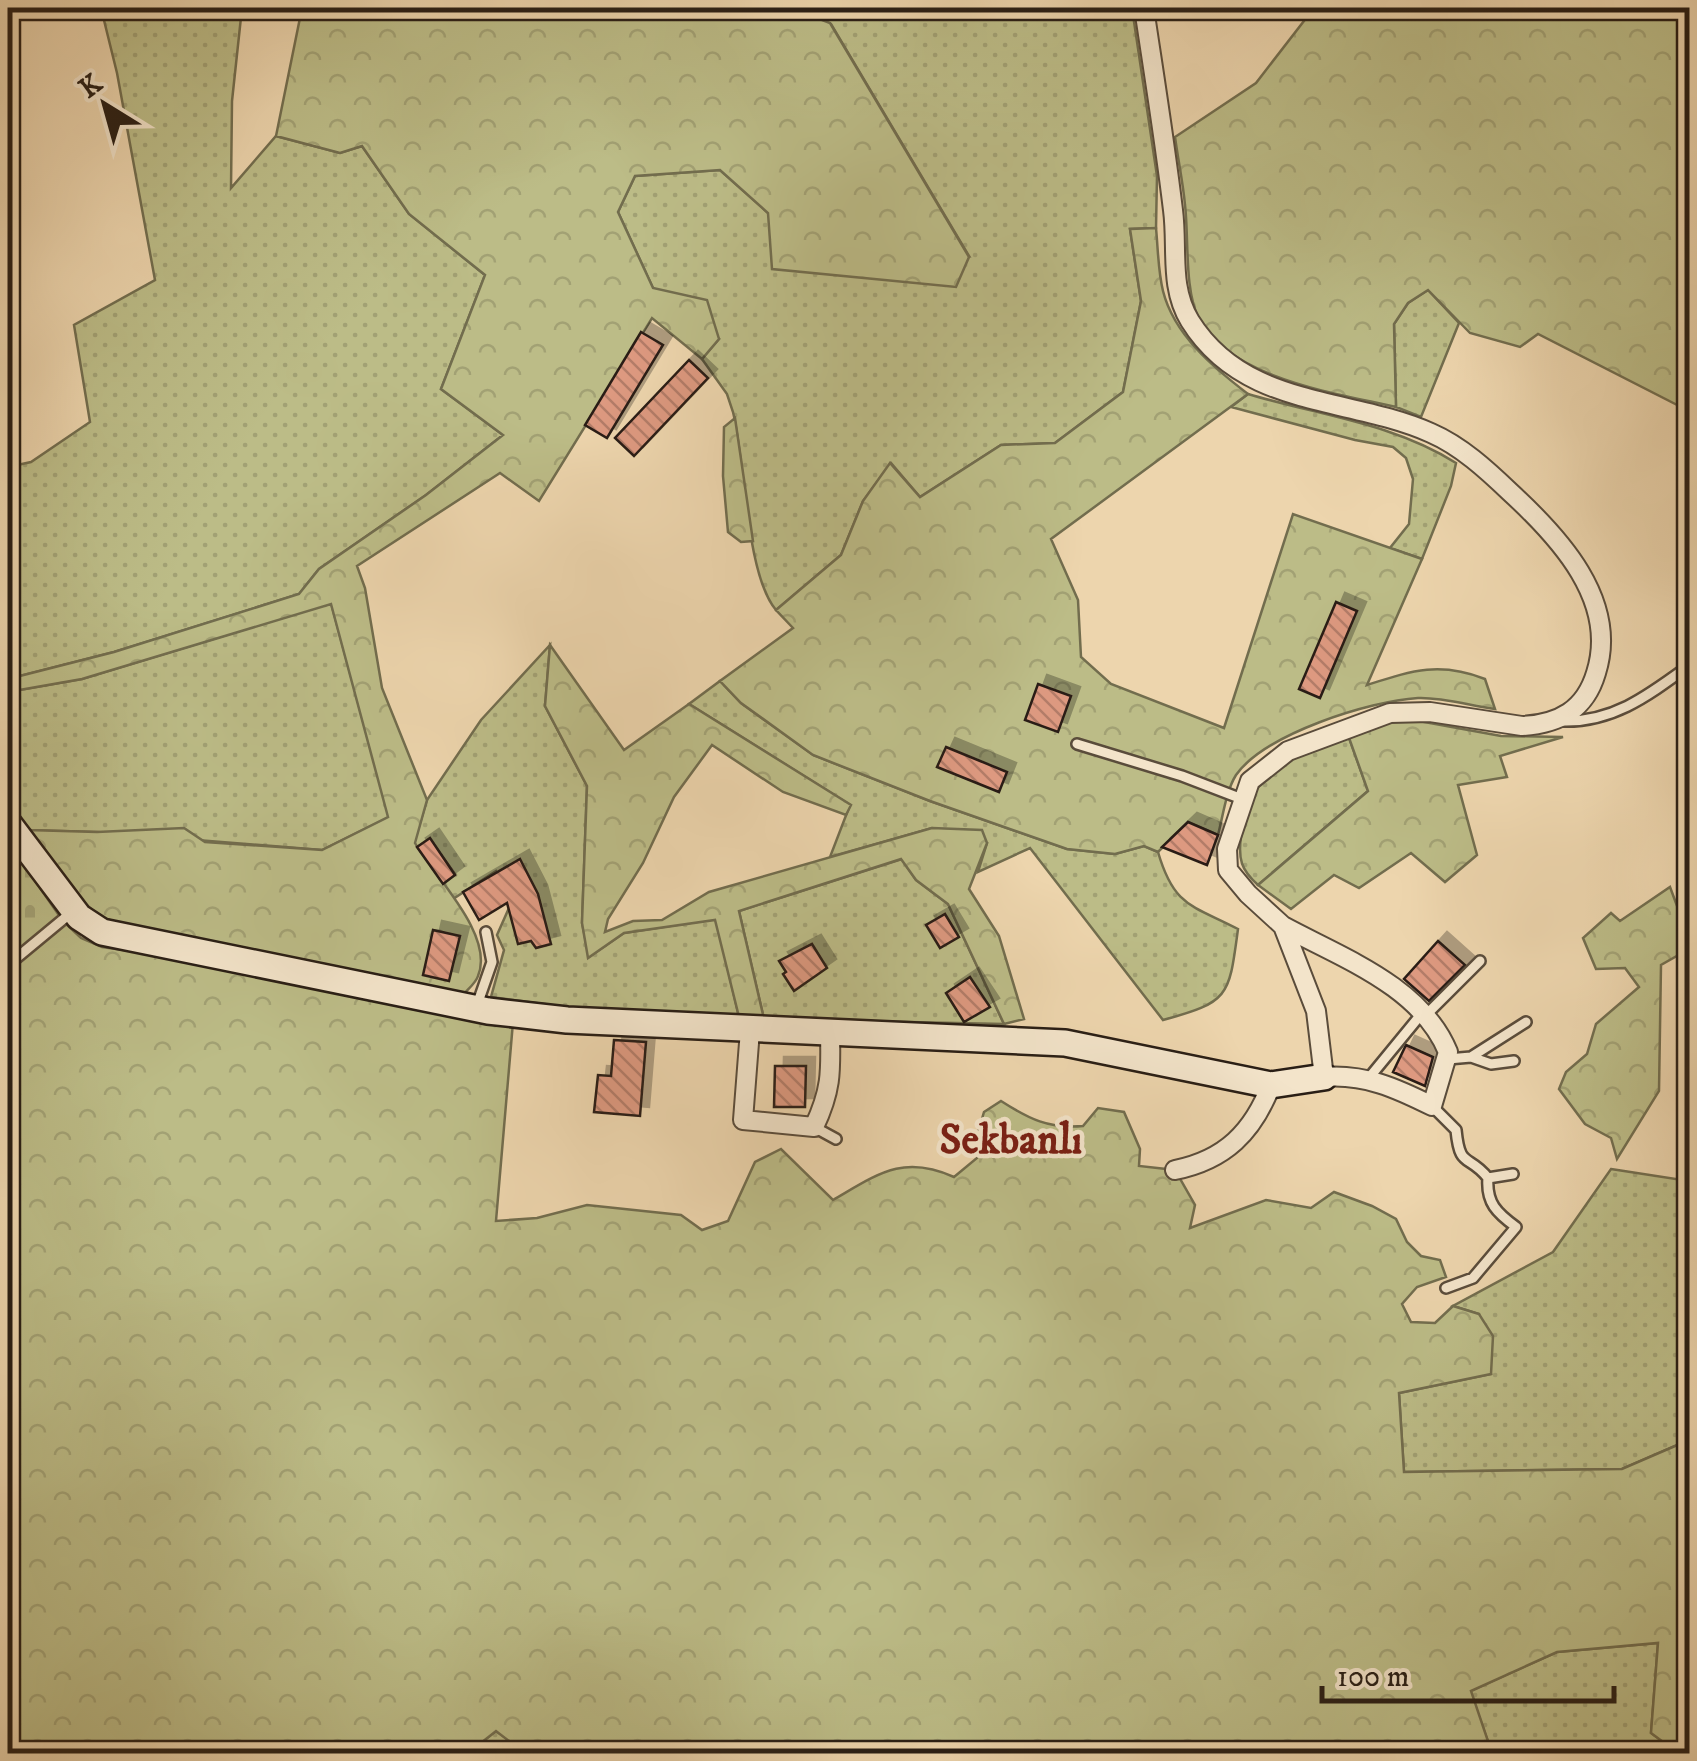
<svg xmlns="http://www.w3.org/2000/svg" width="1697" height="1761" viewBox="0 0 1697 1761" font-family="'IM FELL DW Pica',serif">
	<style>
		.grass { fill: url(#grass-dots); stroke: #726d4e; stroke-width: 2.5 }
		.forest { fill: url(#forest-crowns); stroke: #726d4e; stroke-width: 2.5 }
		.cemetery { fill: url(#cemetery-stones); stroke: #726d4e; stroke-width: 2.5 }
		.building { fill: url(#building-back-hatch); stroke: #291e15; stroke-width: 2.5; filter: url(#shadow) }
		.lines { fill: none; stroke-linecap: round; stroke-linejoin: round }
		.lane-casing { stroke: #5a4c3b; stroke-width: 14 }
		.street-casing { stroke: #5a4c3b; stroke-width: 22 }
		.secondary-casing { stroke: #291e15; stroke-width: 30 }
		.lane { stroke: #f3e4ca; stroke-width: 9 }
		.street { stroke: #f3e4ca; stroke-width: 18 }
		.secondary { stroke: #f3e4ca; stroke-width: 25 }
		.labels { text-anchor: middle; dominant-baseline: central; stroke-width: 9; stroke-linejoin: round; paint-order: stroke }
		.quarter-label { font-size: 42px; font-weight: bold; fill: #7a1f14; stroke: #f3e4ca }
	</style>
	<defs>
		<pattern id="grass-dots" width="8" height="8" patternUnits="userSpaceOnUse" patternTransform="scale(2.5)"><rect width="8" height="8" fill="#bcbc87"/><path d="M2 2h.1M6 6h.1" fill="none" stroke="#a2a174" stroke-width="1.8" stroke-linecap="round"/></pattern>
		<pattern id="forest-crowns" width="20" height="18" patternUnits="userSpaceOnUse" patternTransform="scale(2.5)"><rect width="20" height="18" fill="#bcbc87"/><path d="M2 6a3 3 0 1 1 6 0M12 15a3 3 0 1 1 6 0" fill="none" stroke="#a2a174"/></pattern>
		<pattern id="cemetery-stones" width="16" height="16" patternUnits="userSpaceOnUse" patternTransform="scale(2.5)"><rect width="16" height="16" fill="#bcbc87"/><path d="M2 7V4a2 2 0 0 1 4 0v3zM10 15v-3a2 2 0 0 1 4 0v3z" fill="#a2a174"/></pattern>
		<pattern id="building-back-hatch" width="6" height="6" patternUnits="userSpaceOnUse" patternTransform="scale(2.5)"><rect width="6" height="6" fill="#dd9980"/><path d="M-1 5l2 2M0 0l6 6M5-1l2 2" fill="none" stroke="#b37c68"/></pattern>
		<filter id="shadow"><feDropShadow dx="9" dy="-9" stdDeviation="0" flood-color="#0004"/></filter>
	</defs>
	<rect width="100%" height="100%" fill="#edd5ad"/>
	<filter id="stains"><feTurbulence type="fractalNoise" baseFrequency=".002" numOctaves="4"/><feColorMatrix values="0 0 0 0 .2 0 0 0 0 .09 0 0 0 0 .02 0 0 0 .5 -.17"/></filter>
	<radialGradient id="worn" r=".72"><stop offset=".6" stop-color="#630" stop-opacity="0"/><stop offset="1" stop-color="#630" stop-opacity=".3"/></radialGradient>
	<path class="grass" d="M101,8H242L232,101L231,188L276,136L340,153L362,146L409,214L485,275L441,389L503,435L426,495L319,569L299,594L114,652L8,679V467L31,462L90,422L74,325L155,280L117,73Z
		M791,8H1132L1157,176L1156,228L1130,229L1141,301L1123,392L1055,443L1001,445L920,497L891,463L863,501L841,555L776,610C746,575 745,461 733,412L727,394L702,359L719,339L653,288L618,212L635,176L720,170L768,213L969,256L831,24Z
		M1428,290L1459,323L1421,417L1396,407L1394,324L1408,303Z
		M1248,394C1318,415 1393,423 1456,463L1451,486L1422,559L1390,548L1409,524L1413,479L1406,458L1393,447L1355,440L1231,407Z
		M331,603L389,817L322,850L97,832L27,830L8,805V692L82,679Z
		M550,645L545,706L587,786L582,923L589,957L624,933L716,919L740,1021L574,1008L491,997L504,950L497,935L512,901L496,871L453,899L443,884L455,874L430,839L417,847L414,843L427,800L481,720Z
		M720,681L741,703L813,755L930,801L1067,849L1115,854L1144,846L1158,852C1174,907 1192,905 1238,929C1229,996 1230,1002 1163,1020L1030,848L978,872L987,843L932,828L830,857L850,805L689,704Z
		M1348,735L1368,791L1258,885C1241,870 1238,859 1241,836C1249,767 1292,760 1348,735Z
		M902,859L916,880L948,904L1004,1024L764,1019L739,911Z
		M1611,1169L1689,1181V1440L1622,1469L1404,1472L1399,1393L1491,1374L1479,1314L1453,1306L1553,1252Z
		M1658,1643L1651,1733L1678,1753H1492L1470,1691L1557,1652Z
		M496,1731L526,1753L467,1754Z"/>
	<path class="forest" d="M302,8H791L830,23L969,257L956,287L772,269L768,213L720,170L635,176L618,212L653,288L707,300L719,339L702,359L652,318L539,501L500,473L357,566L365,588L382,688L427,800L415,843C434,876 495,935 478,976C476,983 467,990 463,995L123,925L99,916L82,901L27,830L97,832L184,828L205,842L322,850L388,817L331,604L82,679L8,692V679L114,652L299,594L319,569L426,495L503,435L441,389L485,275L409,214L362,146L340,153L276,136Z
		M1314,8H1668L1689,30V411L1538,334L1520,347L1470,333L1428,290L1408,303L1394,324L1396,407C1335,393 1232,379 1199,319C1184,290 1189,238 1185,205C1183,182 1178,160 1175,137L1256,83Z
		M1156,228C1158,248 1158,271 1163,291C1174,335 1214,368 1248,394L1051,539L1078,600L1081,657L1111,684L1224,728L1293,514L1422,559L1367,685C1411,671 1439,661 1485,679L1495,709C1471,706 1443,697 1418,698C1369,701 1265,734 1236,775C1226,791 1223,816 1218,835L1188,822L1158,852L1144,846L1115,854L1067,849L930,801L813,755L741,703L720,681L793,628L776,610L841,555L863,501L890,463L920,497L1001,445L1055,443L1123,392L1141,301L1130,229Z
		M735,418L753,541L741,542L728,532L723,476L724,427Z
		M550,645L624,750L689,704L851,805L846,815L783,792L712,745L674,797L643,863L608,919L605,932L633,921L662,920L709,892L932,828L982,830L987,843L969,889L999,936L1024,1019L1004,1024L948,904L916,880L901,859L739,911L764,1019L740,1021L715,920L624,933L588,958L582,923L587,786L545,706Z
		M1408,719L1501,736L1563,737L1500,756L1507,777L1458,785L1477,855L1445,882L1411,853L1359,888L1334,875L1291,909L1258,885L1368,791L1348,735L1381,723Z
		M1670,887L1689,938V949L1661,965L1659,1091L1617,1159L1611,1138L1585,1124L1559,1089L1566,1072L1587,1054L1596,1024L1639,987L1625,968L1596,969L1583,938L1611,913L1620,921Z
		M63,921L81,938L102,947L252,968L513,1022L496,1221L537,1218L587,1205L681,1215L702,1230L728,1221L755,1162L781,1149L833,1200C878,1174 903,1154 954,1177L977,1158V1136L984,1112L1001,1101C1029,1119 1049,1129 1083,1126L1098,1108L1124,1112L1140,1149L1139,1166L1175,1170L1195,1205L1190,1228L1266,1200L1311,1208L1334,1192L1372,1206L1396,1219L1407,1242L1421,1256L1440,1260L1446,1277L1417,1287L1402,1304L1411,1322L1435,1323L1453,1306L1479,1314L1493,1336L1491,1374L1399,1393L1404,1472L1622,1469L1689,1440L1690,1743L1686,1753H1678L1651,1733L1658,1643L1557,1652L1471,1691L1492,1753L703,1754L691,1746L681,1754H526L496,1731L467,1754L8,1753V965Z"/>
	<path class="cemetery" d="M8,842L63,921L8,965Z"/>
	<path class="building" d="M641,332L663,345L607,438L585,425Z
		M689,360L708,378L634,456L615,438Z
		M1336,602L1357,611L1320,698L1299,689Z
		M1038,684L1071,696L1058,732L1025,720Z
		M946,747L1007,772L999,792L937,767Z
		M1188,822L1218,835L1207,865L1162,847Z
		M430,838L455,875L443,884L417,847Z
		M520,859L538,894L551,944L536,948L531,941L518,944L507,903L479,920L463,892Z
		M945,914L959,937L940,948L926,925Z
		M433,930L460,936L449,981L423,975Z
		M1438,941L1465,965L1429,1001L1404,979Z
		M812,944L827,968L794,991L783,974L786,972L779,961Z
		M970,977L990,1007L964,1022L946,993Z
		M614,1040L646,1042L640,1116L594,1112L598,1075L611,1076Z
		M1406,1045L1433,1057L1425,1086L1393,1072Z
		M775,1066H806L805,1107H774Z"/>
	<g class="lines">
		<defs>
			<path id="lane" d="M1561,721C1613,723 1649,695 1690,665
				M1077,744L1182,776L1242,799
				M8,965L72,912
				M477,1005L492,962L486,932
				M1426,1015L1480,961
				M1471,1057L1491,1064L1514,1061
				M1448,1059L1471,1057L1526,1022
				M1368,1079L1423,1012
				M1432,1106L1456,1130C1460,1170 1468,1153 1488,1178L1513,1174
				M814,1127L836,1139
				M1446,1288L1473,1278L1516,1227C1497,1213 1486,1203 1488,1178"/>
			<path id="street" d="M1144,8C1154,75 1165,143 1173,210C1178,248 1169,287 1190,321C1245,409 1348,396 1431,433C1461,446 1487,470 1510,492C1559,537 1619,601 1596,673C1585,710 1559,724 1522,726L1430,712L1390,713L1288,751L1250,781L1227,849L1228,870L1248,894L1283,926L1316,1011L1324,1077C1365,1074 1396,1088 1432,1106L1448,1052C1421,986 1342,958 1283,926
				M1682,8L1690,16
				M750,1030L743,1120L814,1127C831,1091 831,1073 830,1034
				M1175,1170C1225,1160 1253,1132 1271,1085"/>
			<path id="secondary" d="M8,823L79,917L102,932L488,1011L567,1020L1065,1043L1271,1085L1324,1077"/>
		</defs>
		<use href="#lane" class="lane-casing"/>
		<use href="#street" class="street-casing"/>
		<use href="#secondary" class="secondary-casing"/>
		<use href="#lane" class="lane"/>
		<use href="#street" class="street"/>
		<use href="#secondary" class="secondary"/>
	</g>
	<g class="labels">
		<g class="quarter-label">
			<text x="1011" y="1141">Sekbanlı</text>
		</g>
	</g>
	<rect width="1697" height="1761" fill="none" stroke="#edd5ad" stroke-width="40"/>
	<rect x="10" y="10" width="1677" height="1741" fill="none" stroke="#291e15" stroke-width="5"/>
	<rect x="20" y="20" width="1657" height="1721" fill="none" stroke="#291e15" stroke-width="2.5"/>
	<g transform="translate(105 105) rotate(323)" stroke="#f3e4ca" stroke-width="8" paint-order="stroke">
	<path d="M0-8L18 38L0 25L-18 38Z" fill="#291e15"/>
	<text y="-15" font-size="28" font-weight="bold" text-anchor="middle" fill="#291e15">K</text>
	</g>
	<path d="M1322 1686v15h292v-15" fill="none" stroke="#291e15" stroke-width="5"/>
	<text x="1337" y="1686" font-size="30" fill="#291e15" stroke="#f3e4ca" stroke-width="8" paint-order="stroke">100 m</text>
	<rect width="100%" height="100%" filter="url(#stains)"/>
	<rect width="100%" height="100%" fill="url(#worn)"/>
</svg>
